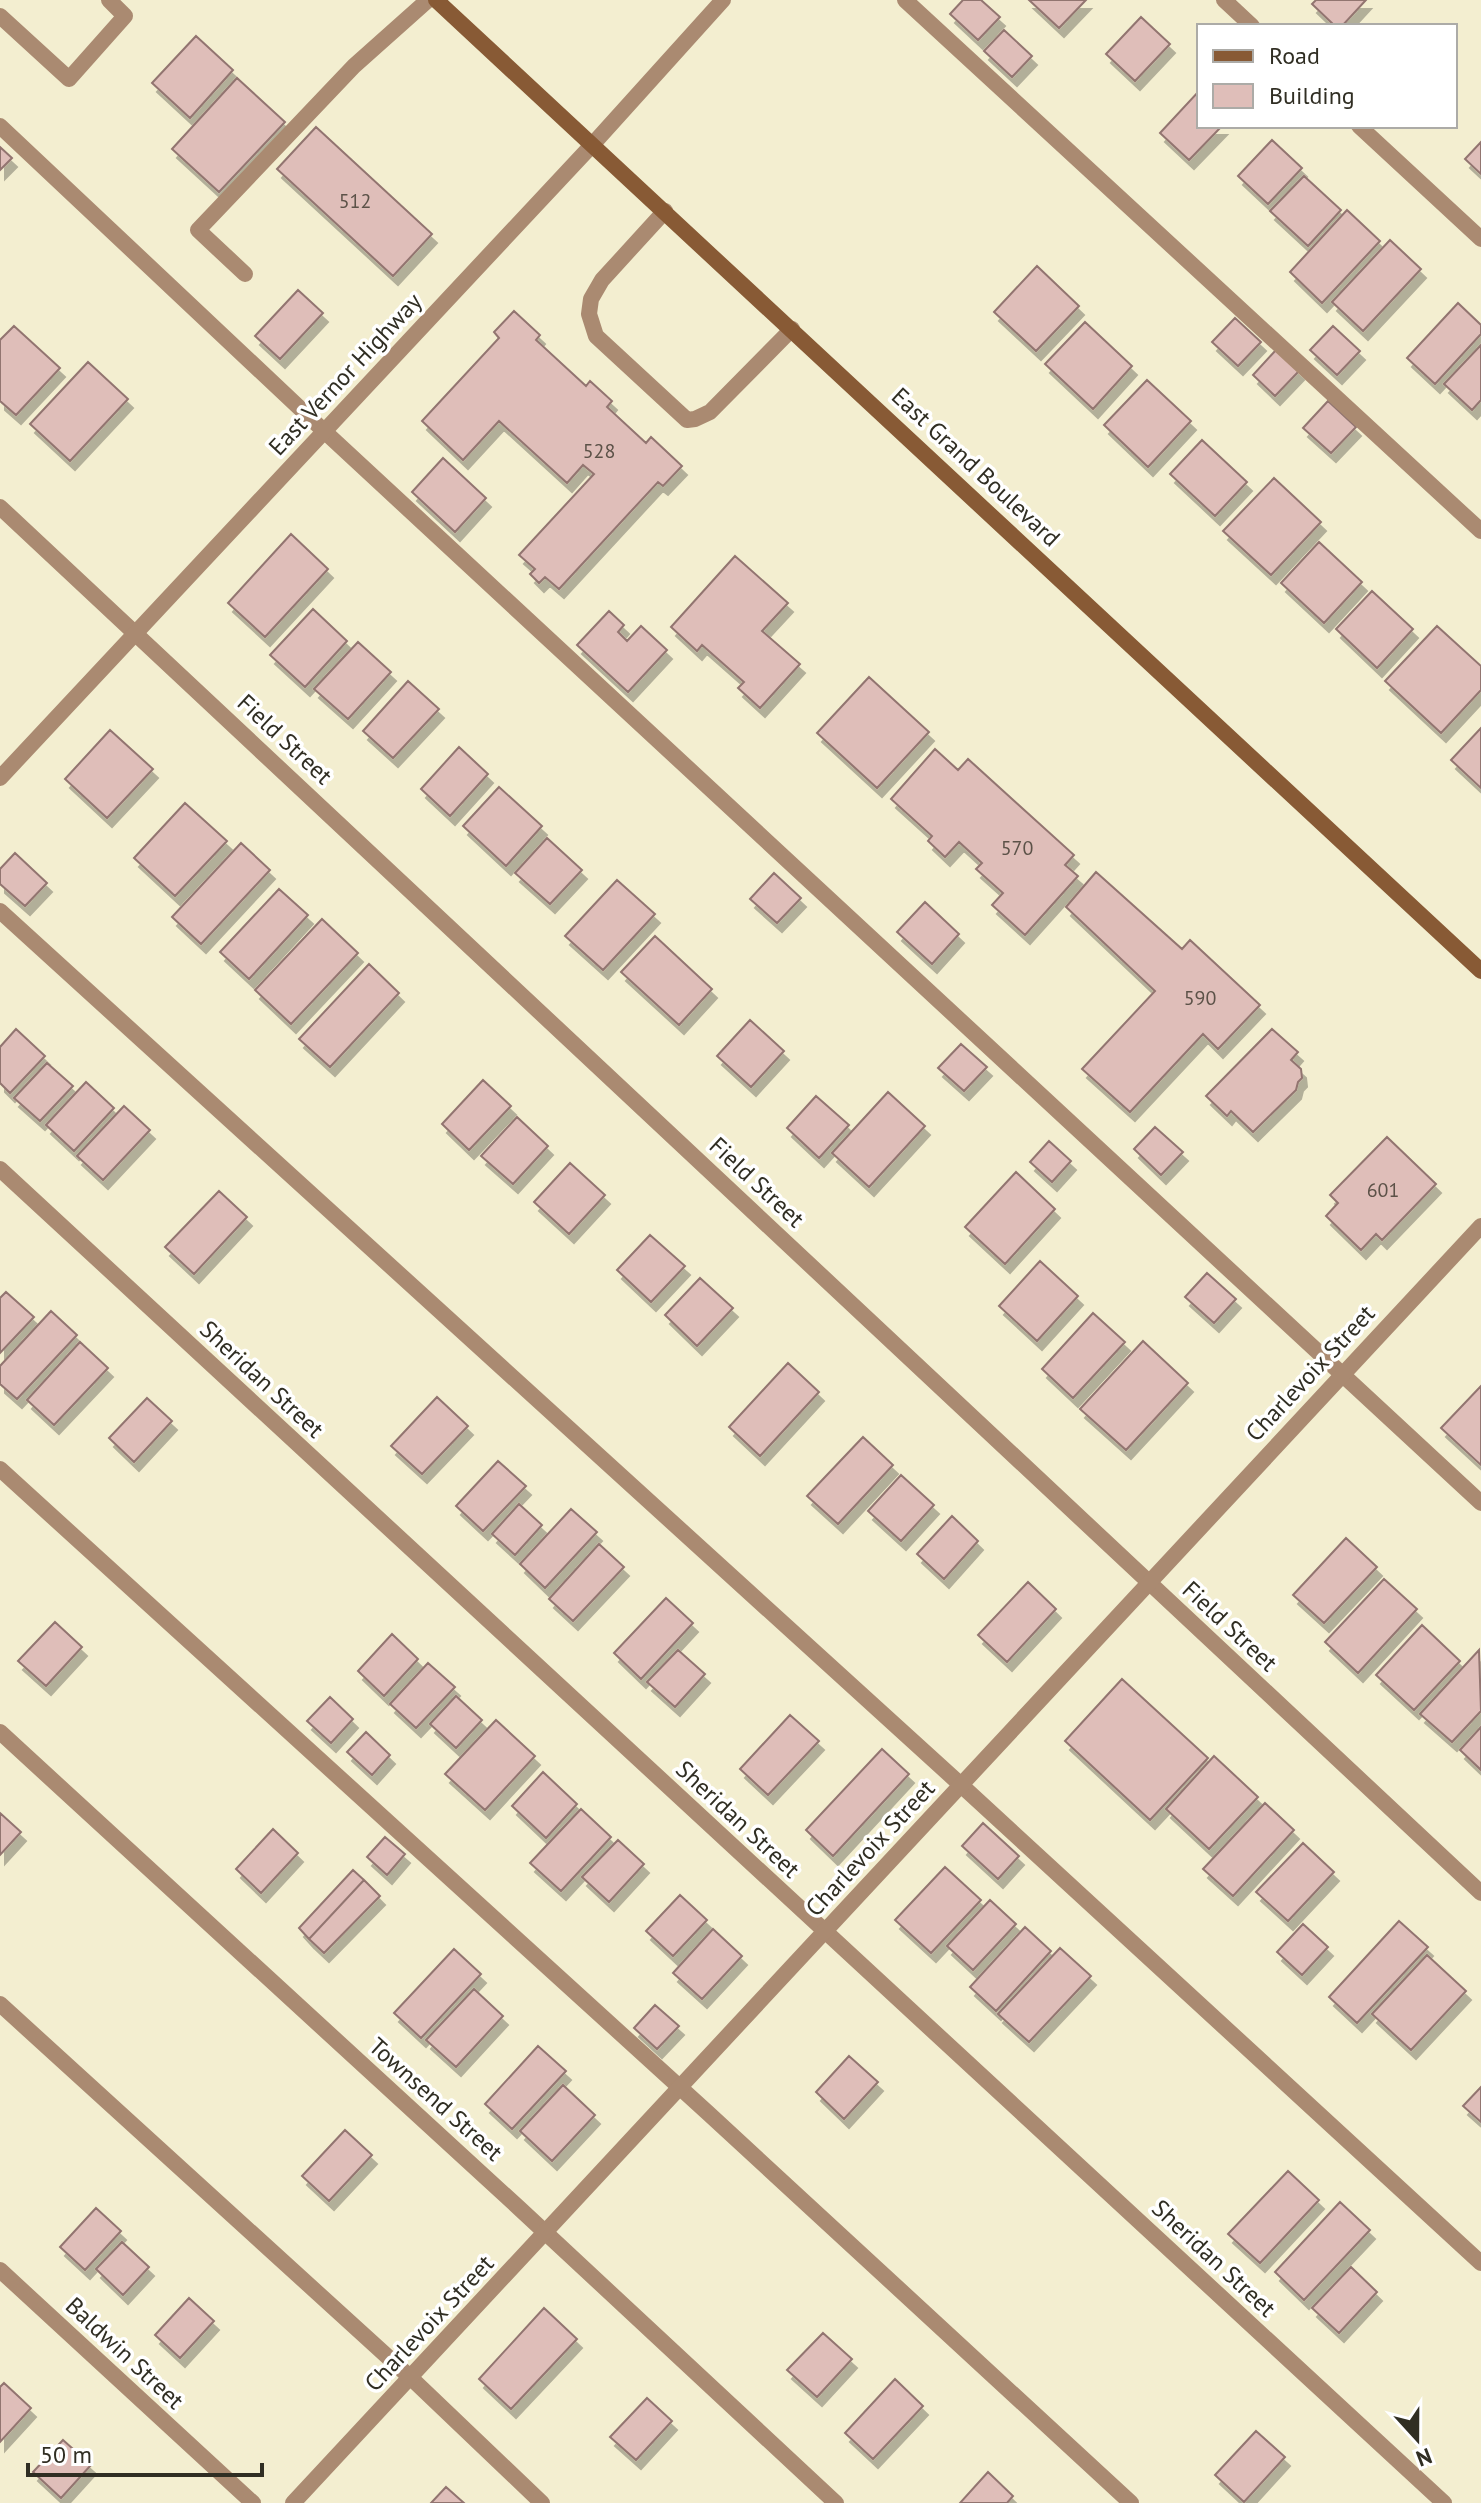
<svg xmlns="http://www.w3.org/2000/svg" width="1481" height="2503" viewBox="0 0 1481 2503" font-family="'PT Sans',sans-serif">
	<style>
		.building { fill: #dfbeb9; stroke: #927470; stroke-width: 2; filter: url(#shadow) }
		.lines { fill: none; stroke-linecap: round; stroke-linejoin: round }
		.service { stroke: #aa8a71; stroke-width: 16 }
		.minor { stroke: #aa8a71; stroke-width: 16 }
		.tertiary { stroke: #aa8a71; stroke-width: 16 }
		.secondary { stroke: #885a35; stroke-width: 16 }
		.labels { text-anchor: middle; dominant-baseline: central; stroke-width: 7; stroke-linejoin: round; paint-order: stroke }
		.number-label { font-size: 20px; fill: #5c5248 }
		.street-label { font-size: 24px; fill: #302e23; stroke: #fff }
	</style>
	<defs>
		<filter id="shadow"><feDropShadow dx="5" dy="9" stdDeviation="0" flood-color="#0004"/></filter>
	</defs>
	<rect width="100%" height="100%" fill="#f3eed0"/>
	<path class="building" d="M963,0H981L1000,17L978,40L950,14Z
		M1029,0H1086L1059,28Z
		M1316,0H1366L1342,26H1335L1312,4Z
		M1141,17L1170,44L1135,81L1106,54Z
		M1004,30L1032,56L1012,77L984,51Z
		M196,36L233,70L190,118L152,83Z
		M237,78L285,122L219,192L172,149Z
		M1199,91V126H1222L1189,160L1160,133Z
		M316,127L432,234L393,276L277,169Z
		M1272,140L1302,168L1268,204L1238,176Z
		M1481,142V174L1465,159Z
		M0,147L12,158L0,170Z
		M1304,176L1341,210L1308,246L1270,211Z
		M1347,210L1380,241L1322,303L1290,272Z
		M1390,240L1421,269L1363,331L1332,302Z
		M1037,266L1079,306L1036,351L994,312Z
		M298,290L323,313L280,359L255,336Z
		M1458,303L1481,325V334L1435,384L1407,358Z
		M514,311L540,335L536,340L586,386L590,381L612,401L607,407L646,443L651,437L682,466L663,486L658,482L559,589L545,577L539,583L530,574L535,569L519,555L594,474L583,465L567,483L499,421L463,460L422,421L499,338L494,332Z
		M1235,318L1261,342L1238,366L1212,342Z
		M1085,322L1132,366L1093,409L1045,364Z
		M14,326L60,368L16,415L0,401V340Z
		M1333,326L1360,351L1337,375L1310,350Z
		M1481,345V400L1472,410L1444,384Z
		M1276,350L1299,371L1275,396L1253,375Z
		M88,362L128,399L70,461L30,424Z
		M1147,380L1191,421L1148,467L1104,425Z
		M1328,401L1356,427L1331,453L1303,428Z
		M1202,440L1247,482L1215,516L1170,474Z
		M443,458L486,498L455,532L412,492Z
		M1274,478L1321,522L1271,575L1223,531Z
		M291,534L328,569L265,637L228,603Z
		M1319,542L1362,582L1324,623L1281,583Z
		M735,556L788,603L762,631L800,664L760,708L738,688L744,682L702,645L697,651L671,627Z
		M1372,591L1413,629L1377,668L1336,629Z
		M313,609L347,641L305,687L270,655Z
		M609,611L624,625L618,632L627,641L641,626L667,650L628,692L577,645Z
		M1437,626L1481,666V690L1441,733L1385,681Z
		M358,642L391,672L348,719L314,689Z
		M869,677L929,732L877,788L817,733Z
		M408,681L439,709L393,758L363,731Z
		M1481,728V788L1451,760Z
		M110,730L153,769L107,818L65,779Z
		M459,747L488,774L450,816L421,789Z
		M935,749L958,770L968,759L1074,855L1065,865L1078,876L1025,935L992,905L1003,893L976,869L982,863L959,842L945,857L928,841L932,836L891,799Z
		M499,787L542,826L506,866L463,826Z
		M185,803L227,841L175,896L134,858Z
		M547,838L582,870L550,904L515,873Z
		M241,843L270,870L201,944L172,917Z
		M15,853L47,883L25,906L0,884V869Z
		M1096,872L1182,949L1190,940L1260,1005L1218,1049L1203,1034L1130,1112L1082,1069L1155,991L1066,907Z
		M774,873L801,898L777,923L750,899Z
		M617,880L655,914L603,970L565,936Z
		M279,889L308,915L249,979L220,952Z
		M925,902L959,934L932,964L897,932Z
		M322,919L358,953L291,1024L255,990Z
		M655,936L712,989L679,1025L621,972Z
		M369,964L399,993L330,1067L299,1039Z
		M750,1020L784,1051L751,1087L717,1056Z
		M16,1029L45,1056L10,1093L0,1083V1047Z
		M1272,1029L1298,1052L1291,1060L1301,1069L1302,1078L1298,1082L1296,1090L1253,1132L1231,1111L1227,1116L1206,1096Z
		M961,1044L987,1067L964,1091L938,1068Z
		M47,1063L73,1086L40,1121L14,1098Z
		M483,1080L511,1106L469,1150L442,1124Z
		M86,1082L114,1108L74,1151L46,1125Z
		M888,1092L925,1126L869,1187L832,1153Z
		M816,1096L849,1125L819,1158L787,1128Z
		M124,1106L150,1130L103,1180L77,1156Z
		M517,1117L548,1146L513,1184L481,1156Z
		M1155,1127L1183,1152L1161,1175L1134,1149Z
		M1387,1137L1436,1184L1382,1240L1376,1234L1361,1250L1326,1216L1338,1203L1330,1195Z
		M1049,1141L1071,1161L1052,1182L1030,1162Z
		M570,1163L605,1195L569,1234L534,1202Z
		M1016,1172L1055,1209L1005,1264L965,1227Z
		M219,1191L247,1217L194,1274L165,1247Z
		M650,1235L685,1266L651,1302L617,1270Z
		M1040,1261L1078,1296L1037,1341L999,1306Z
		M1207,1273L1236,1299L1214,1323L1185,1297Z
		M700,1278L733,1308L697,1346L665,1315Z
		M6,1292L34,1317L0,1353V1298Z
		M51,1311L77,1335L17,1399L0,1384V1366Z
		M1093,1313L1125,1342L1073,1398L1042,1369Z
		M1143,1341L1188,1383L1126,1450L1080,1409Z
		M80,1342L108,1368L54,1425L27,1400Z
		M788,1363L819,1392L760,1456L729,1427Z
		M1481,1386V1465L1441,1428Z
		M437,1397L468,1426L422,1474L391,1446Z
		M147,1398L172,1421L134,1462L109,1438Z
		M863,1437L893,1465L838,1524L807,1496Z
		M498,1461L526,1486L483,1531L456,1506Z
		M901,1475L934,1505L901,1541L868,1511Z
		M519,1504L542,1525L515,1555L492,1534Z
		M571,1509L597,1532L545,1588L520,1564Z
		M952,1516L978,1541L944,1579L917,1554Z
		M1346,1538L1377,1567L1324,1623L1293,1595Z
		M599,1544L624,1567L573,1621L549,1599Z
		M1384,1579L1417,1609L1358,1673L1325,1642Z
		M1028,1582L1056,1609L1007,1662L978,1635Z
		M666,1598L693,1623L641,1679L614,1653Z
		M55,1622L82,1647L46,1686L18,1661Z
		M1422,1625L1460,1661L1414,1710L1376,1675Z
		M392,1634L418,1659L384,1696L358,1671Z
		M678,1650L705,1674L675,1707L647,1682Z
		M1479,1650L1481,1711L1452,1742L1420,1714Z
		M428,1663L455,1687L416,1728L390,1704Z
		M1122,1679L1208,1758L1150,1820L1065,1741Z
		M456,1696L482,1720L456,1748L430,1724Z
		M330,1697L353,1719L331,1743L307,1721Z
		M790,1715L819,1741L768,1795L740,1769Z
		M496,1720L535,1756L485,1810L445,1774Z
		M1481,1727V1770L1460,1750Z
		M366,1732L390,1755L372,1775L347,1752Z
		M882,1749L909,1774L833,1856L806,1830Z
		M1214,1756L1258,1797L1209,1849L1166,1809Z
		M543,1772L577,1804L546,1838L512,1806Z
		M1265,1803L1294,1830L1233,1896L1203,1869Z
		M581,1809L611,1837L561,1891L530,1863Z
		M0,1813L21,1832L0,1855Z
		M983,1823L1019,1856L998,1879L962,1846Z
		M273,1829L298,1853L261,1893L236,1869Z
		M385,1837L405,1854L387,1875L367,1857Z
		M618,1840L644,1864L609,1902L582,1877Z
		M1303,1843L1334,1872L1288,1921L1256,1892Z
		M945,1867L981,1900L931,1953L895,1920Z
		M353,1870L364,1880L309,1939L299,1928Z
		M364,1880L380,1896L324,1953L309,1939Z
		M680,1895L707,1920L673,1956L646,1931Z
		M990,1900L1016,1924L973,1970L947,1946Z
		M1399,1921L1428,1947L1357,2023L1329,1997Z
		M1303,1924L1328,1947L1302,1975L1277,1952Z
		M1025,1927L1051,1951L996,2011L970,1987Z
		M713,1929L742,1956L702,1999L673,1973Z
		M1060,1948L1091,1976L1029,2042L998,2014Z
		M454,1949L481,1974L421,2038L394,2013Z
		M1427,1955L1466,1991L1411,2050L1372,2014Z
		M474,1989L503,2016L456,2067L426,2040Z
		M655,2005L679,2026L657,2049L634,2028Z
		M538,2046L566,2071L512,2129L485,2104Z
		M849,2056L878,2082L844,2119L816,2092Z
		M563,2085L595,2115L552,2161L520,2131Z
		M1481,2087V2122L1463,2106Z
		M345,2130L372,2155L329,2201L302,2176Z
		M1288,2171L1319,2200L1260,2263L1228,2234Z
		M1340,2202L1370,2230L1304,2300L1275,2272Z
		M96,2208L121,2231L85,2270L60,2247Z
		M122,2242L149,2267L123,2295L96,2269Z
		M1351,2267L1377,2292L1339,2333L1312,2308Z
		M189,2298L214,2321L180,2358L155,2335Z
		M544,2308L577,2339L511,2409L479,2379Z
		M823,2333L852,2359L817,2397L787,2370Z
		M895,2379L923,2406L873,2459L845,2433Z
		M4,2383L31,2408L0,2442V2387Z
		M647,2398L672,2421L636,2460L610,2437Z
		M1256,2431L1285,2457L1244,2502L1215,2475Z
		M63,2440L91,2465L61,2498L33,2472Z
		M988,2472L1013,2496L1007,2503H960Z
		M446,2487L464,2503H431Z"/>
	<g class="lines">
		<path class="service" d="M905,0L1481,531
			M0,16L69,79L125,16L109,0
			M0,126L324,431L1481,1503
			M665,211L602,280L591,299L589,314L596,336L687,420L695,419L710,412L792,329
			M245,274L198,230L354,66L428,0
			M0,911L961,1785L1481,2263
			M0,1469L708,2113L1131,2503
			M0,2004L411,2378L542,2503"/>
		<path class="minor" d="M1224,0L1252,26
			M1359,126L1481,239
			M0,507L1481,1893
			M0,1169L1444,2503
			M0,1732L519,2208L836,2503
			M0,2270L253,2503"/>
		<path class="tertiary" d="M0,778L593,144L723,0
			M293,2503L1481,1226"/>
		<path class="secondary" d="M436,0L1481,971"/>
	</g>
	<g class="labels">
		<g class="number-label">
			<text x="355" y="201">512</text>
			<text x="599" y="451">528</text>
			<text x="1017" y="848">570</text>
			<text x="1200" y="998">590</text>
			<text x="1383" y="1190">601</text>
		</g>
		<g class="street-label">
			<text transform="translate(345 374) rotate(-47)">East Vernor Highway</text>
			<text transform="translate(976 467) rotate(43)">East Grand Boulevard</text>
			<text transform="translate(285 739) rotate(43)">Field Street</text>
			<text transform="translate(757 1182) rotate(43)">Field Street</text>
			<text transform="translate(1310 1373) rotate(-47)">Charlevoix Street</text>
			<text transform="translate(262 1379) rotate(43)">Sheridan Street</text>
			<text transform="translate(1230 1626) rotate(43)">Field Street</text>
			<text transform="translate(738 1819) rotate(43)">Sheridan Street</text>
			<text transform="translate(870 1848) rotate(-47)">Charlevoix Street</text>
			<text transform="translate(436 2099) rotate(42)">Townsend Street</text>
			<text transform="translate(1214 2258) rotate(43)">Sheridan Street</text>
			<text transform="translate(429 2323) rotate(-47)">Charlevoix Street</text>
			<text transform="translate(125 2353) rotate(43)">Baldwin Street</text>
		</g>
	</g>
	<rect x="1197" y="24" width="260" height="104" fill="#ffffff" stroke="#acaba7" stroke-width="2"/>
	<rect x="1213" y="50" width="40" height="12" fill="#885a35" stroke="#acaba7" stroke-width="2"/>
	<text x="1269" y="64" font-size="24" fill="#302e23">Road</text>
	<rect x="1213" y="84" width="40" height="24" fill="#dfbeb9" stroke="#acaba7" stroke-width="2"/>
	<text x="1269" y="104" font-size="24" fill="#302e23">Building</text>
	<g transform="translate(1417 2439) rotate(159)" stroke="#ffffff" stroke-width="6" paint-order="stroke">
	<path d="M0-6L14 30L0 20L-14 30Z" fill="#302e23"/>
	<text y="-12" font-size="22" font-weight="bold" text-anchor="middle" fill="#302e23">N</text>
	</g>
	<path d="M28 2463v12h234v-12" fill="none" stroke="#302e23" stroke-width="4"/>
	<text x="40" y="2463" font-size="24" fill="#302e23" stroke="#ffffff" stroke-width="6" paint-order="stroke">50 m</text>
</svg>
